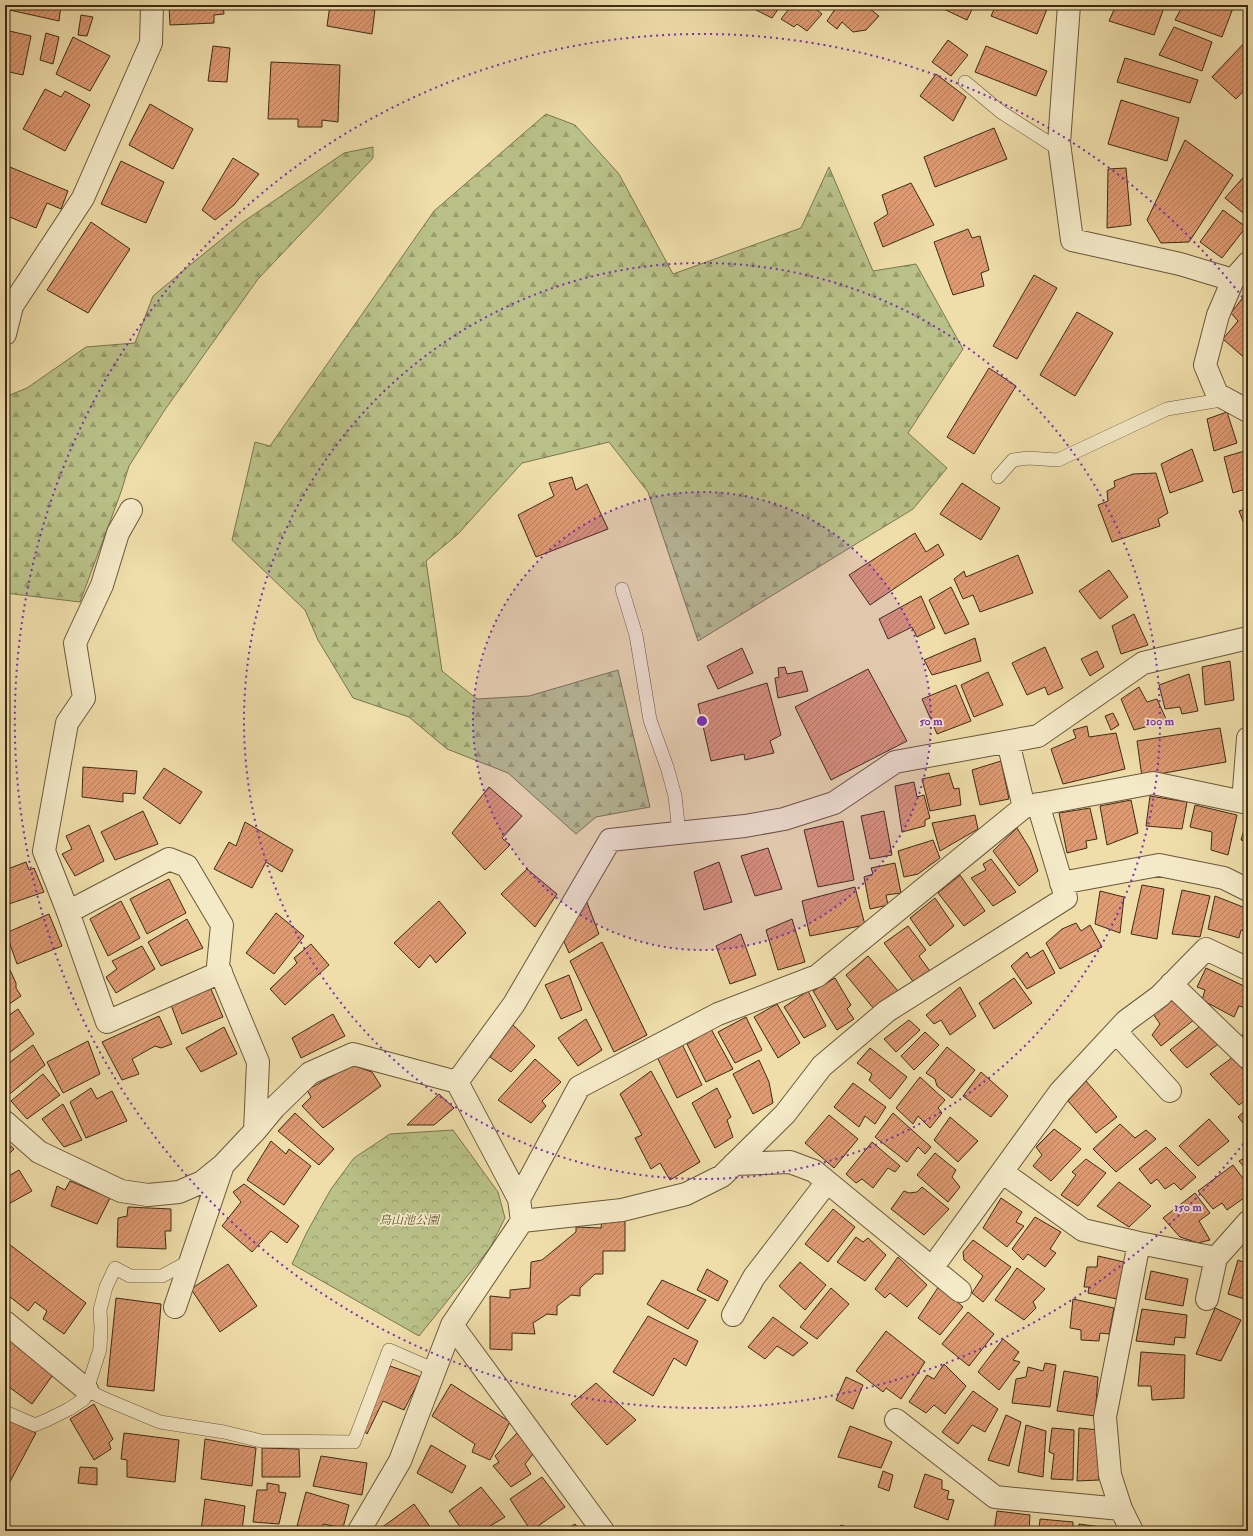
<svg xmlns="http://www.w3.org/2000/svg" width="1253" height="1536" viewBox="0 0 1253 1536" font-family="'IM FELL Double Pica','Noto Serif JP',serif">
	<style>
		.forest { fill: url(#forest-firs); stroke: #7a7650 }
		.park { fill: url(#park-crowns); stroke: #7a7650 }
		.building { fill: url(#building-hatch); stroke: #3c2c17 }
		.lines { fill: none; stroke-linecap: round; stroke-linejoin: round }
		.service-casing { stroke: #69583c; stroke-width: 14 }
		.minor-casing { stroke: #69583c; stroke-width: 24 }
		.service { stroke: #f5eac8; stroke-width: 13 }
		.minor { stroke: #f5eac8; stroke-width: 22 }
		.ring { fill: none; stroke: #7b2cbf; stroke-width: 2; stroke-dasharray: 2 4 }
		.labels { text-anchor: middle; dominant-baseline: central; stroke-width: 3.5; stroke-linejoin: round; paint-order: stroke }
		.park-label { font-size: 12px; font-style: italic; fill: #5b5133; stroke: #f5eac8 }
		.centre { fill: #7b2cbf; stroke: #f5eac8; stroke-width: 2 }
		.ring-label { font-size: 12px; text-anchor: middle; font-weight: bold; fill: #7b2cbf; stroke: #f5eac8; stroke-width: 3.5; stroke-linejoin: round; paint-order: stroke }
	</style>
	<defs>
		<pattern id="forest-firs" width="22" height="20" patternUnits="userSpaceOnUse"><rect width="22" height="20" fill="#b9c188"/><path d="M5 1l3.5 6h-7zM16 11l3.5 6h-7z" fill="#989d6e"/></pattern>
		<pattern id="park-crowns" width="20" height="18" patternUnits="userSpaceOnUse"><rect width="20" height="18" fill="#b9c188"/><path d="M2 6a3 3 0 1 1 6 0M12 15a3 3 0 1 1 6 0" fill="none" stroke="#989d6e"/></pattern>
		<pattern id="building-hatch" width="6" height="6" patternUnits="userSpaceOnUse"><rect width="6" height="6" fill="#df9a72"/><path d="M-1 1l2-2M0 6l6-6M5 7l2-2" fill="none" stroke="#b67e5d"/></pattern>
	</defs>
	<rect width="100%" height="100%" fill="#efdeaa"/>
	<filter id="stains"><feTurbulence type="fractalNoise" baseFrequency=".005" numOctaves="4"/><feColorMatrix values="0 0 0 0 .2 0 0 0 0 .09 0 0 0 0 .02 0 0 0 .5 -.17"/></filter>
	<radialGradient id="worn" r=".72"><stop offset=".6" stop-color="#630" stop-opacity="0"/><stop offset="1" stop-color="#630" stop-opacity=".3"/></radialGradient>
	<path class="forest" d="M546,114L575,125L619,174L673,274L801,228L829,167L873,271L916,264L963,349L908,433L947,468L913,509L698,641L648,492L609,442L522,463L458,534L426,561L442,671L477,699L529,696L618,670L650,807L596,817L576,834L508,773L447,749L409,717L353,698L318,640L305,610L232,540L255,442L270,446L434,211Z
		M373,147V158L258,279L164,411L129,466L121,492L80,602L5,593V397L27,388L86,347L135,343L153,296L190,265L243,222L344,153Z"/>
	<path class="park" d="M453,1130L498,1192L505,1218L490,1248L419,1336L292,1264L307,1232L331,1189L354,1158L390,1134Z"/>
	<path class="building" d="M5,5H61L59,21L5,9Z
		M169,5H223L224,14L214,15V23L170,25Z
		M330,5H354L375,9L372,34L327,26Z
		M749,5H781L772,18L748,6Z
		M792,5H819L816,9L822,14L807,31L797,24L794,27L781,19Z
		M838,5H865L879,16L866,30L853,32L842,22L837,29L827,21Z
		M935,5H974L967,20Z
		M996,5H1036L1047,9L1037,34L991,16Z
		M1116,5H1165L1154,35L1109,21Z
		M1183,5H1225L1233,8L1222,37L1175,20Z
		M81,15L93,17L87,36L78,35Z
		M1174,27L1212,42L1202,71L1159,55Z
		M5,30L31,36L23,75L5,71Z
		M46,33L59,37L53,64L40,60Z
		M73,37L110,56L90,91L56,74Z
		M948,40L968,55L951,76L932,62Z
		M1247,40L1248,86L1236,99L1212,77Z
		M213,46L230,48L227,82L208,81Z
		M986,46L1047,71L1036,96L975,72Z
		M1125,58L1198,80L1190,103L1117,82Z
		M271,62L340,65L338,122L322,120V127H298V119H268Z
		M936,74L966,97L953,121L920,96Z
		M45,89L61,97L65,91L90,105L65,151L23,129Z
		M1121,100L1179,118L1167,161L1108,144Z
		M150,104L193,129L173,169L129,145Z
		M994,128L1007,159L935,187L924,157Z
		M1185,140L1233,175L1189,242L1161,243L1147,220Z
		M233,158L259,174L234,205L215,220L202,210Z
		M121,161L164,182L146,223L101,204Z
		M5,165L68,191L61,209L47,203L36,228L5,215Z
		M1126,168L1131,225L1107,228L1108,169Z
		M1248,172V217L1225,198Z
		M911,183L934,225L883,247L874,223L888,214L882,195Z
		M1223,210L1246,227L1222,258L1200,242Z
		M91,222L130,249L88,313L47,290Z
		M968,229L972,238L980,236L989,270L981,273L984,286L953,295L934,242Z
		M1034,275L1057,288L1017,359L993,346Z
		M1245,295L1248,297V361L1223,339L1238,321L1231,313Z
		M1077,312L1113,333L1075,396L1040,375Z
		M989,368L1016,386L974,454L947,437Z
		M1227,412L1237,443L1214,451L1207,419Z
		M1192,449L1203,481L1170,493L1161,464Z
		M1248,450V488L1233,493L1224,457Z
		M1156,473L1168,513L1158,519L1160,526L1112,542L1098,505L1108,501L1107,491L1115,487L1114,481L1133,474Z
		M572,477L576,490L587,484L608,529L536,557L518,515L554,496L549,483Z
		M962,483L1000,508L981,540L940,514Z
		M1248,508V534L1239,511Z
		M915,533L926,552L938,544L944,555L870,605L849,575Z
		M1018,555L1033,593L980,612L973,595L963,599L954,579L964,571L966,577Z
		M1109,570L1128,597L1100,619L1079,591Z
		M951,587L969,624L945,634L929,600Z
		M921,596L935,628L917,637L912,627L888,639L879,619Z
		M1134,614L1148,645L1121,654L1112,626Z
		M975,638L981,661L932,675L924,660Z
		M1045,647L1063,688L1048,695L1045,687L1027,695L1012,663Z
		M742,648L753,673L718,689L707,666Z
		M1097,651L1104,667L1090,676L1081,659Z
		M1230,661L1234,700L1205,705L1202,667Z
		M785,667L787,674L802,671L808,691L778,698L775,678L779,677L778,668Z
		M868,669L907,741L831,780L795,707Z
		M988,672L1003,705L974,717L961,685Z
		M1189,674L1198,711L1182,714L1180,707L1165,709L1159,685Z
		M767,683L781,735L770,741L774,753L745,760L744,754L711,761L698,704Z
		M956,685L971,721L937,734L922,699Z
		M1139,687L1147,702L1157,699L1167,721L1134,730L1121,699Z
		M1113,713L1119,725L1111,730L1105,716Z
		M1087,726L1089,737L1116,733L1125,769L1063,784L1051,749L1076,738L1073,730Z
		M1220,728L1226,762L1142,777L1137,741Z
		M1001,761L1009,799L980,805L972,770Z
		M83,767L137,771L135,794L123,793V802L82,797Z
		M164,768L202,792L180,824L143,798Z
		M949,773L954,789L959,788L961,805L930,811L922,779Z
		M914,782L917,797L924,795L930,818L925,820V826L902,832L895,786Z
		M489,787L522,816L502,838L510,845L485,870L452,833Z
		M1150,796L1187,802L1182,829L1146,826Z
		M1131,800L1138,833L1107,845L1100,806Z
		M1195,805L1237,815L1228,855L1211,850L1212,832L1190,827Z
		M1090,808L1097,839L1086,841L1087,848L1067,853L1059,813Z
		M143,811L158,844L115,860L101,832Z
		M884,811L892,855L870,859L861,816Z
		M975,815L978,829L940,851L932,823Z
		M1248,817V842L1241,840Z
		M843,821L854,880L818,887L804,830Z
		M245,822L293,850L282,872L266,862L252,888L214,869L229,842L236,846Z
		M89,825L104,861L75,876L62,854L72,849L66,836Z
		M1017,828L1030,849L1038,871L1019,886L993,851Z
		M933,840L940,858L918,874L904,877L898,851Z
		M768,848L782,889L755,896L741,856Z
		M991,859L1016,892L993,906L971,878L986,870L983,864Z
		M26,862L29,870L34,868L44,892L6,905L5,870Z
		M719,862L732,902L704,910L694,872Z
		M895,863L901,893L886,895L888,905L870,909L864,877L873,874L871,868Z
		M527,869L557,894L535,927L501,894Z
		M960,875L985,911L964,926L938,893Z
		M169,879L186,913L147,934L130,899Z
		M1142,885L1164,889L1157,939L1131,934Z
		M855,887L865,925L810,936L802,901Z
		M1182,890L1210,896L1200,937L1172,934Z
		M1100,891L1124,897L1120,933L1095,924Z
		M1215,896L1248,909V932L1241,930L1239,938L1208,929Z
		M935,898L954,926L930,946L910,918Z
		M586,900L599,934L569,953L562,937Z
		M121,901L140,938L108,956L90,919Z
		M439,901L466,933L436,963L430,955L419,968L394,943Z
		M276,913L304,936L274,974L246,953Z
		M49,914L62,946L17,964L6,933Z
		M187,919L203,948L161,966L148,942Z
		M792,919L805,962L778,970L766,930Z
		M1076,923L1081,931L1090,925L1102,947L1060,969L1046,943L1062,929Z
		M908,926L926,950L919,956L932,974L915,984L884,943Z
		M741,934L756,975L730,984L716,946Z
		M602,942L647,1035L614,1052L570,961Z
		M311,944L329,965L285,1005L270,989L297,963L294,958Z
		M142,946L155,969L116,993L106,977L117,969L112,961Z
		M1043,950L1055,973L1027,989L1011,966L1027,952L1030,958Z
		M868,956L898,991L874,1009L846,975Z
		M1206,968L1248,988V1002L1246,1008L1239,1006L1234,1017L1202,1000L1205,990L1197,987Z
		M10,970L16,983V988L21,996L5,1007V973Z
		M569,975L582,1010L561,1019L545,985Z
		M835,978L851,1005L847,1009L854,1019L837,1030L813,991Z
		M1014,978L1032,1003L994,1029L979,1003Z
		M210,987L223,1017L182,1034L171,1005Z
		M960,987L976,1016L950,1035L941,1020L934,1024L926,1015Z
		M808,991L826,1026L804,1038L784,1007Z
		M1173,995L1195,1019L1161,1046L1152,1035L1160,1024L1151,1011Z
		M777,1004L800,1043L778,1058L754,1017Z
		M18,1009L34,1034L5,1056V1018Z
		M333,1014L345,1036L301,1058L292,1038Z
		M159,1016L172,1044L161,1048L155,1046L132,1059L139,1074L122,1080L102,1042Z
		M746,1017L762,1050L735,1063L718,1032Z
		M586,1019L602,1050L578,1066L558,1038Z
		M909,1020L920,1030L896,1052L884,1039Z
		M511,1023L535,1046L511,1072L490,1057Z
		M1204,1023L1222,1041L1187,1068L1170,1050Z
		M1248,1023V1038L1242,1036Z
		M224,1027L237,1054L201,1072L186,1048Z
		M711,1029L733,1069L706,1082L687,1044Z
		M925,1032L939,1045L914,1070L901,1056Z
		M88,1041L100,1074L63,1093L47,1062Z
		M682,1044L702,1085L677,1098L657,1057Z
		M33,1045L45,1065L6,1097L5,1066Z
		M947,1047L975,1070L952,1098L937,1086L935,1079L926,1073Z
		M870,1048L907,1077L890,1099L869,1080L872,1074L857,1063Z
		M1237,1054L1248,1066V1098L1239,1105L1210,1074Z
		M535,1059L561,1082L542,1101L546,1106L531,1123L498,1100Z
		M759,1060L769,1082L773,1103L753,1114L733,1074Z
		M352,1065L372,1072L381,1086L323,1128L302,1106L311,1097L307,1090Z
		M651,1071L700,1162L670,1180L660,1163L651,1169L635,1138L642,1135L620,1094Z
		M981,1072L1008,1096L991,1117L963,1096Z
		M43,1074L60,1095L27,1119L11,1101Z
		M920,1077L945,1100L938,1108L942,1113L930,1128L918,1116L913,1124L896,1108Z
		M1086,1081L1117,1117L1096,1133L1068,1101Z
		M853,1083L886,1107L875,1124L865,1116L859,1127L834,1107Z
		M91,1088L97,1099L112,1091L127,1121L86,1138L70,1102Z
		M717,1088L731,1117L727,1120L733,1137L715,1148L692,1103Z
		M439,1094L454,1108L434,1125H407Z
		M63,1104L82,1140L64,1147L42,1119Z
		M1248,1108V1129L1238,1117Z
		M295,1113L334,1149L319,1165L278,1131Z
		M893,1113L931,1147L925,1154L918,1147L907,1162L875,1137Z
		M829,1115L858,1139L834,1168L805,1143Z
		M950,1117L978,1141L958,1162L934,1140Z
		M1209,1119L1229,1141L1198,1166L1179,1146Z
		M1120,1124L1135,1138L1146,1130L1156,1139L1116,1172L1093,1149Z
		M1054,1129L1081,1149L1051,1181L1033,1166L1042,1155L1036,1147Z
		M5,1141L14,1149L5,1158Z
		M271,1141L286,1154L289,1149L311,1166L284,1205L247,1180Z
		M872,1142L900,1166L895,1172L888,1168L873,1188L862,1179L856,1183L846,1174Z
		M1166,1147L1196,1177L1181,1190L1174,1183L1165,1189L1157,1179L1151,1184L1139,1169Z
		M935,1153L956,1170L952,1177L960,1187L948,1202L917,1175Z
		M1248,1156V1172L1239,1161Z
		M1086,1159L1106,1173L1078,1206L1061,1195L1076,1175L1072,1172Z
		M1233,1165L1248,1185V1195L1227,1210L1222,1203L1213,1209L1198,1191Z
		M19,1170L32,1191L5,1206V1178Z
		M70,1181L110,1198L97,1224L51,1206L57,1186L65,1190Z
		M1119,1182L1151,1206L1129,1227L1097,1206Z
		M244,1184L299,1226L287,1243L271,1231L252,1252L222,1226L241,1202L233,1192Z
		M922,1187L949,1209L924,1235L891,1209L904,1191L909,1193L917,1192Z
		M1195,1193L1210,1213L1199,1221L1210,1240L1198,1243L1180,1237L1163,1218Z
		M1001,1198L1022,1212L1016,1222L1024,1226L1007,1247L983,1228Z
		M128,1207L171,1209V1231H165L166,1249L117,1247L118,1218L127,1216Z
		M833,1209L855,1227L828,1262L805,1244Z
		M1035,1217L1061,1232L1050,1249L1056,1253L1045,1267L1028,1254L1023,1260L1012,1249Z
		M602,1220L625,1221V1251H603V1274H595L580,1288V1296L571,1295L557,1306V1315L547,1314L533,1323L535,1334L512,1333V1350L490,1349V1296L510,1298V1290L530,1288L531,1262L542,1260L576,1232V1227L601,1228Z
		M856,1237L863,1242L868,1238L886,1255L865,1281L837,1262Z
		M973,1240L1011,1267L983,1302L972,1293L983,1276L964,1260L963,1252Z
		M5,1241L86,1303L64,1334L43,1319L47,1311L35,1302L28,1311L5,1293Z
		M1098,1256L1124,1262L1117,1299L1088,1293L1089,1287H1084L1087,1267H1097Z
		M898,1257L927,1285L907,1307L890,1293L885,1298L875,1289Z
		M1238,1260L1248,1264V1300L1228,1294Z
		M800,1262L826,1285L805,1310L779,1286Z
		M228,1264L257,1306L220,1332L191,1289Z
		M1017,1268L1045,1289L1033,1302L1036,1308L1024,1320L995,1300Z
		M707,1269L728,1281L718,1301L697,1290Z
		M1151,1271L1188,1279L1183,1306L1145,1299Z
		M662,1280L706,1300L688,1329L647,1304Z
		M939,1286L963,1307L940,1335L918,1318Z
		M831,1288L849,1304L817,1339L800,1327Z
		M116,1298L161,1304L154,1391L107,1386Z
		M1073,1299L1114,1308L1109,1334L1100,1333L1099,1341L1081,1340V1330L1070,1328Z
		M1215,1308L1241,1320L1221,1361L1196,1354Z
		M1142,1309L1187,1315L1185,1338L1175,1337L1174,1345L1136,1341Z
		M968,1312L994,1334L969,1366L942,1344Z
		M648,1316L698,1341L686,1366L674,1358L653,1396L613,1372Z
		M773,1317L808,1343L793,1356L777,1346L765,1359L748,1347Z
		M886,1331L925,1362L901,1399L886,1388L883,1392L856,1371Z
		M5,1335L55,1372L32,1404L5,1384Z
		M1003,1339L1019,1352L1013,1360L1020,1362L999,1390L978,1372Z
		M1141,1352L1185,1355L1184,1398L1152,1400L1151,1386H1138Z
		M1045,1363L1056,1365L1050,1407L1012,1403L1016,1379L1026,1377L1028,1367L1043,1371Z
		M944,1364L966,1386L945,1414L934,1405L926,1413L909,1402L927,1375L934,1379Z
		M390,1366L421,1377L404,1410L383,1401L367,1434L362,1428Z
		M1064,1371L1098,1377L1095,1416L1057,1411Z
		M846,1377L863,1385L853,1409L836,1400Z
		M596,1383L636,1420L607,1445L571,1404Z
		M451,1384L510,1422L490,1460L472,1452L475,1444L432,1416Z
		M973,1391L998,1409L985,1432L972,1425L958,1444L942,1432Z
		M94,1404L113,1439L109,1443L111,1449L94,1460L70,1419Z
		M1006,1415L1021,1422L1009,1466L988,1460Z
		M5,1419L36,1433L5,1491Z
		M1026,1425L1046,1431L1043,1477L1018,1472Z
		M850,1426L892,1442L881,1468L838,1457Z
		M1052,1428L1074,1430L1073,1480L1051,1479L1054,1454L1049,1452Z
		M1079,1428L1099,1430V1480L1077,1481Z
		M519,1431L533,1454L525,1464L531,1474L511,1487L493,1466L499,1462L495,1456Z
		M124,1433L179,1440L175,1482L127,1477V1460L121,1459Z
		M205,1439L256,1448L252,1486L201,1479Z
		M431,1445L466,1466L452,1493L417,1473Z
		M262,1448L299,1449L300,1477H262Z
		M321,1456L367,1463L362,1495L313,1486Z
		M80,1467L97,1468V1485L78,1483Z
		M883,1471L893,1475L889,1491L878,1487Z
		M925,1474L942,1480V1489L949,1491L947,1499L954,1500L948,1520L914,1507Z
		M542,1477L565,1507L531,1531L510,1499Z
		M267,1483L279,1485V1492L286,1493L279,1524L253,1522L257,1490H267Z
		M481,1487L505,1517L482,1531H463L449,1511Z
		M306,1492L349,1505L343,1528L323,1524L320,1531H318L297,1526Z
		M205,1499L245,1506L242,1531H201Z
		M414,1504L433,1531H377Z
		M997,1511L1030,1515L1029,1531H994Z
		M1040,1519L1073,1522V1531H1039Z
		M575,1524L580,1531H564Z
		M1079,1524L1109,1528L1108,1531H1079Z
		M841,1525L856,1531H838Z
		M112,1527H160V1531H112Z"/>
	<g class="lines">
		<defs>
			<path id="service" d="M965,82L1001,112L1060,150
				M998,477L1013,460L1028,458L1058,460L1167,409L1227,399
				M622,589L636,635L650,720L667,767L675,796L679,833
				M87,1390L105,1399L160,1422L224,1432L261,1441L354,1442L389,1350L435,1370
				M5,1412L35,1425L47,1420L69,1409L84,1399L100,1349L101,1328L100,1310L106,1287L115,1268L130,1276H162L190,1261"/>
			<path id="minor" d="M1069,5L1059,143L1072,240L1180,264L1233,280L1218,315L1205,365L1217,394L1248,411
				M1233,280L1248,263
				M5,334L12,306L83,198L151,43L152,5
				M131,510L118,533L102,585L75,643L84,698L67,723L44,851L68,912L107,1022L221,972
				M1008,742L1024,807
				M1243,802L1248,738
				M1061,883L1159,865L1224,878L1248,890
				M68,912L169,859L187,866L222,925L218,966L258,1062L255,1131
				M1171,984L1248,1058
				M1116,1032L1170,1091
				M457,1082L514,1004L610,840L745,826L784,819L834,803L895,762L1038,736L1143,663L1248,638
				M5,1122L39,1152L121,1191L148,1195L179,1192L202,1182L223,1165L255,1131L274,1108L310,1073L353,1054L457,1082L519,1199L522,1221L452,1325L400,1461L359,1531
				M734,1164L790,1162L814,1171L960,1291
				M1002,1172L1083,1230L1139,1243L1216,1258L1248,1222
				M519,1199L579,1087L718,1014L817,976L1024,807L1153,783L1248,803
				M522,1221L622,1210L686,1194L722,1176L785,1114L822,1066L887,1011L1066,898L1038,804
				M932,1268L1060,1092L1126,1021L1160,996L1206,949L1248,969
				M1207,1299L1216,1258
				M175,1307L223,1165
				M733,1315L754,1277L827,1182
				M5,1322L87,1390
				M452,1325L603,1531
				M896,1420L995,1497L1121,1509
				M1132,1531L1121,1509L1110,1475L1105,1417L1139,1243"/>
		</defs>
		<use href="#service" class="service-casing"/>
		<use href="#minor" class="minor-casing"/>
		<use href="#service" class="service"/>
		<use href="#minor" class="minor"/>
	</g>
	<circle cx="702" cy="721" r="229" fill="#7b2cbf" fill-opacity=".12"/>
	<g class="ring">
		<circle cx="702" cy="721" r="229"/>
		<circle cx="702" cy="721" r="458"/>
		<path d="M1247 1139A687 687 0 1 1 1247 303"/>
	</g>
	<g class="labels">
		<g class="park-label">
			<text x="409" y="1220">鳥山池公園</text>
		</g>
	</g>
	<circle cx="702" cy="721" r="6" class="centre"/>
	<g class="ring-label">
		<text x="931" y="725">50 m</text>
		<text x="1160" y="725">100 m</text>
		<text x="1188" y="1211">150 m</text>
	</g>
	<rect width="1253" height="1536" fill="none" stroke="#efdeaa" stroke-width="20"/>
	<rect x="6" y="6" width="1241" height="1524" fill="none" stroke="#3c2c17" stroke-width="2"/>
	<rect x="10" y="10" width="1233" height="1516" fill="none" stroke="#3c2c17"/>
	<rect width="100%" height="100%" filter="url(#stains)"/>
	<rect width="100%" height="100%" fill="url(#worn)"/>
</svg>
